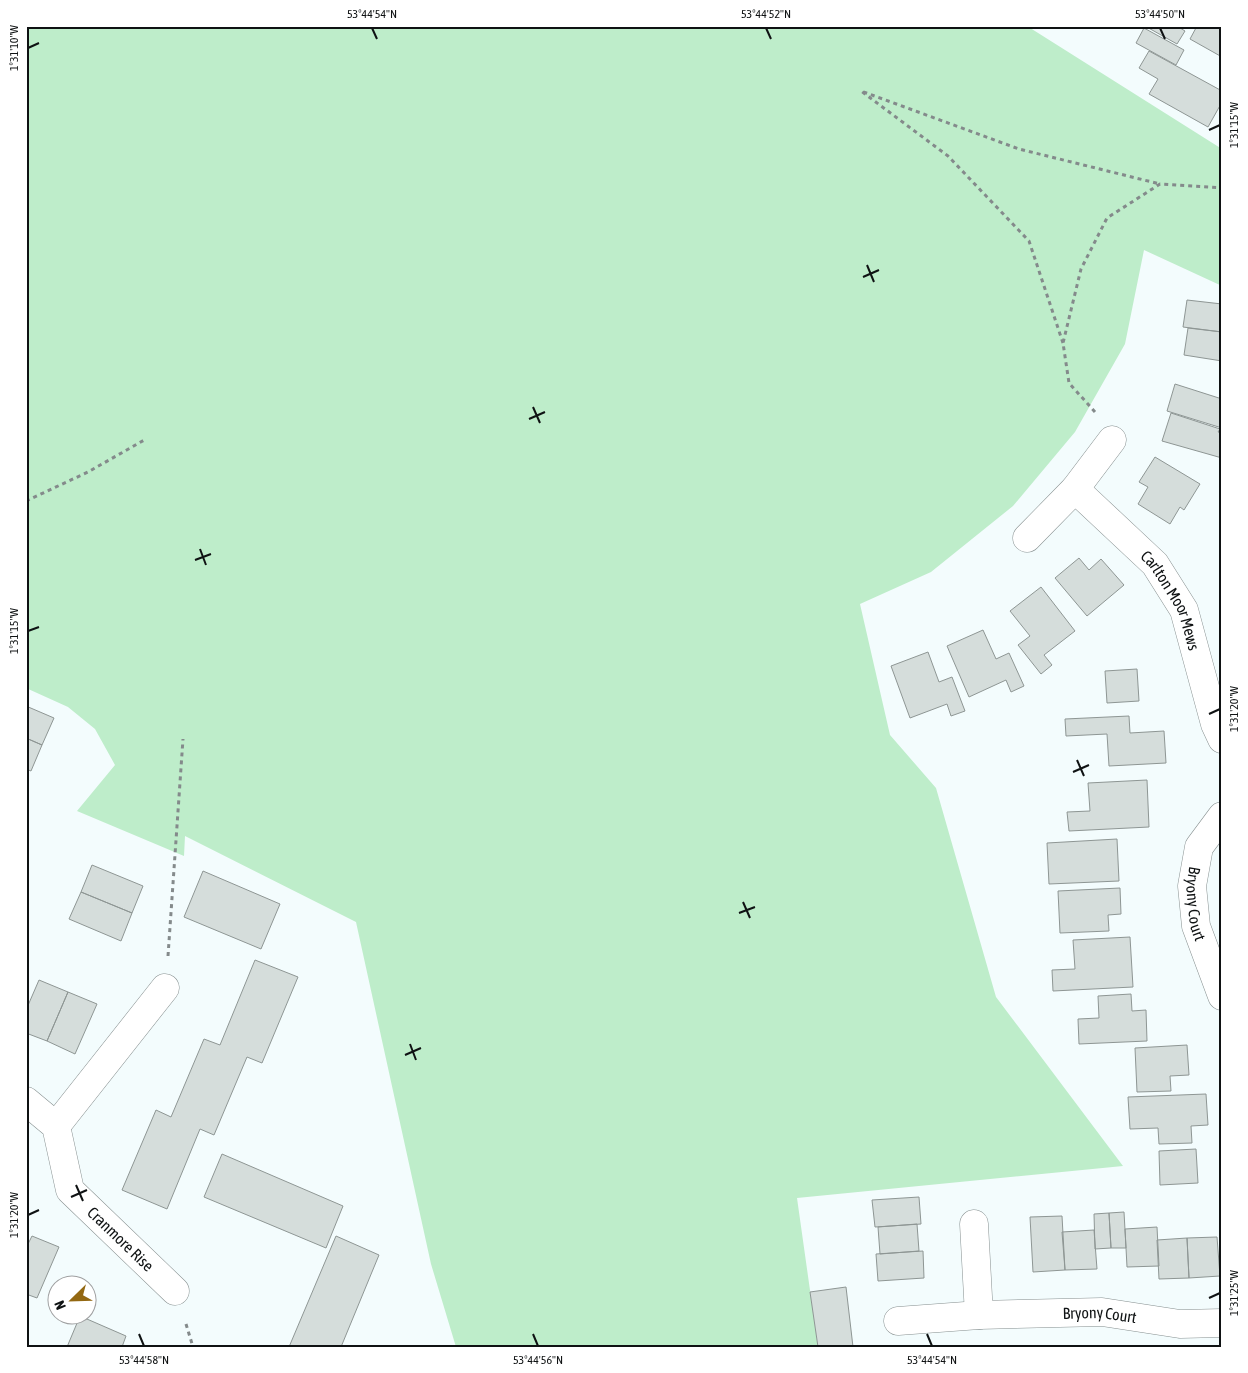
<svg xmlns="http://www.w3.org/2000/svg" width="1248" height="1373" viewBox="0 0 1248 1373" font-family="'Asap Condensed',sans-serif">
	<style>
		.green { fill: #beedca }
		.building { fill: #d5dddb; stroke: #8e9694 }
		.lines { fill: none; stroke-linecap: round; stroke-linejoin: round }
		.minor-casing { stroke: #879090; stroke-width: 29 }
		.path { stroke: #848a8b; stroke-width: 3; stroke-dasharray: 4 4; stroke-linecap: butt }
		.minor { stroke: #fff; stroke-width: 28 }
		.ticks { fill: none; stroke: #0f1213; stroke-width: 2 }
		.labels { text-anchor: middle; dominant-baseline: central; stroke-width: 4; stroke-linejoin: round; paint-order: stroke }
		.street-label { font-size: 16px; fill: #0f1213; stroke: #fff }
		.neatline { fill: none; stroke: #0f1213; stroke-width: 2 }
		.ticks-label { font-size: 12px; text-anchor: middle; fill: #0f1213 }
	</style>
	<rect width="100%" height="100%" fill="#f3fcfd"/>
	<path class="green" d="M26,26H1027L1222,149V286L1144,250L1125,344L1075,432L1013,506L931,572L860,604L890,735L936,788L996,997L1123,1166L797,1198L818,1347H456L431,1264L356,922L185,836L184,856L77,811L115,765L95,729L68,707L26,688Z"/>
	<path class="building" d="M1145,26H1177L1185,31L1177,44Z
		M1197,26H1222V57L1190,39Z
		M1144,28L1184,50L1176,65L1136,43Z
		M1149,51L1222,91V102L1208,127L1149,94L1158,79L1139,68Z
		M1187,300L1222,304V332L1183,327Z
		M1188,328L1222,332V361L1184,355Z
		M1175,384L1222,399V428L1167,411Z
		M1171,413L1220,429L1218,432L1222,433V458L1162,441Z
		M1155,457L1200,484L1184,510L1180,507L1170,524L1138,504L1148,487L1139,482Z
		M1079,558L1089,570L1101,559L1124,585L1087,616L1055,578Z
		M1041,587L1075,631L1044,655L1052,665L1041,674L1018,645L1030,636L1010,611Z
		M983,630L996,659L1009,653L1024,686L1011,692L1006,680L969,697L947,646Z
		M928,652L939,682L952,677L965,711L951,716L947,704L910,718L891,666Z
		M1137,669L1139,701L1107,703L1105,671Z
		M26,706L54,718L42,745L26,738Z
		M1129,716L1130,733L1164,731L1166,763L1109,766L1107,734L1066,736L1065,719Z
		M26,738L42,745L31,771L26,769Z
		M1147,780L1149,827L1069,831L1067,812L1090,811L1088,783Z
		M1117,839L1119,881L1049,884L1047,843Z
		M92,865L143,886L132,913L81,892Z
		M203,871L280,904L261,949L184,917Z
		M1120,888L1121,914L1108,915L1109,931L1060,933L1058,891Z
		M81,892L132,913L121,941L69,919Z
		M1130,937L1133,987L1053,991L1052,970L1075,969L1073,940Z
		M255,960L298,977L262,1063L247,1057L214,1135L200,1129L167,1209L122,1190L156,1110L171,1117L204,1039L220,1045Z
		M39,980L68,992L47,1041L26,1033V1010Z
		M68,992L97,1004L75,1054L47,1041Z
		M1131,994L1132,1011L1146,1010L1147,1041L1079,1044L1078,1019L1099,1018L1098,996Z
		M1187,1045L1189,1075L1170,1076L1171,1091L1137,1092L1135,1048Z
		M1206,1094L1208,1125L1191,1126L1192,1143L1159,1144L1158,1128L1130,1129L1128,1097Z
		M1196,1149L1198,1183L1160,1185L1159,1151Z
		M222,1154L343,1206L326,1248L204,1197Z
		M919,1197L921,1224L875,1227L872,1200Z
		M1124,1212L1126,1248H1111L1109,1213Z
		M1109,1213L1111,1248L1095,1249L1094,1214Z
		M1062,1216L1065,1270L1033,1272L1030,1217Z
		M917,1224L919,1251L880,1254L878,1227Z
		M1157,1227L1159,1266L1127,1267L1125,1229Z
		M1094,1230L1097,1269L1065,1270L1062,1232Z
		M32,1236L59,1247L37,1298L26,1294V1248Z
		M336,1236L379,1255L341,1347H289Z
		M1217,1237L1220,1276L1189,1278L1187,1238Z
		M1187,1238L1189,1278L1159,1279L1157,1240Z
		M923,1251L924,1278L878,1281L876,1254Z
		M846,1287L853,1347H818L810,1292Z
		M80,1316L126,1336L122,1347H67Z"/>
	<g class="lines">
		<defs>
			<g id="minor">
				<path id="s1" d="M1112,440L1075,489L1155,564L1184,610L1215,724L1222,739"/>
				<path d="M1027,538L1075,489"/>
				<path id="s2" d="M1222,816L1199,847L1192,886L1196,926L1222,996"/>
				<path id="s3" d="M26,1101L56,1126L70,1190L175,1291"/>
				<path d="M56,1126L165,988"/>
				<path d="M974,1224L979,1315"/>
				<path id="s4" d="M898,1321L979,1315L1102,1312L1180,1324L1222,1323"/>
			</g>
		</defs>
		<use href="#minor" class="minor-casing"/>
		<path class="path" d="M1063,343L1029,241L948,156L861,91L1019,149L1160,184
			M1095,412L1069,383L1063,343L1081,269L1107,218L1160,184L1222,188
			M26,501L88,472L146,439
			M168,956L183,739
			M186,1324L193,1347"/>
		<use href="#minor" class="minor"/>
	</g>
	<path class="ticks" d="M372,28L377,39M766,28L771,39M1160,28L1165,39M28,48L39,43M1209,130L1220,125M867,265L874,282M863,277L879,270M533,407L540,423M529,419L545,412M200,549L206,565M195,560L211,554M28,631L39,627M1209,714L1220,709M1077,760L1084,776M1073,772L1089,765M743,902L750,918M739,913L755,907M410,1044L416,1060M405,1055L421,1048M76,1185L83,1201M71,1197L87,1190M28,1215L39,1210M1209,1298L1220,1293M139,1334L144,1346M533,1334L538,1346M927,1334L932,1346"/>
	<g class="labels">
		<g class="street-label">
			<text stroke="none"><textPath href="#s1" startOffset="211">Carlton Moor Mews</textPath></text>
			<text stroke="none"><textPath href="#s2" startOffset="96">Bryony Court</textPath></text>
			<text stroke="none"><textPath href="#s3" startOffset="175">Cranmore Rise</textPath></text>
			<text stroke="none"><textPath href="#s4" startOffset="202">Bryony Court</textPath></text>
		</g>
	</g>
	<rect width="1248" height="1373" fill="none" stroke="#ffffff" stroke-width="55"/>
	<g transform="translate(72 1300) rotate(247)"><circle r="24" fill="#ffffff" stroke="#9fa0a1"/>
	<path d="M0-4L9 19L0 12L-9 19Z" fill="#936812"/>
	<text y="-8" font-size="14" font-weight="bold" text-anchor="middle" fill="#0f1213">N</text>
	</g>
	<rect x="28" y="28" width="1192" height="1318" class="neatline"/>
	<g class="ticks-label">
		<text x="372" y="18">53°44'54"N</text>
		<text x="766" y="18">53°44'52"N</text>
		<text x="1160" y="18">53°44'50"N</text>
		<text transform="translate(14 48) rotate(-90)" y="4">1°31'10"W</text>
		<text transform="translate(1234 125) rotate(-90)" y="4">1°31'15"W</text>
		<text transform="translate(14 631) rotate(-90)" y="4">1°31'15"W</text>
		<text transform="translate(1234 709) rotate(-90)" y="4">1°31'20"W</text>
		<text transform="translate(14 1215) rotate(-90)" y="4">1°31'20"W</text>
		<text transform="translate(1234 1293) rotate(-90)" y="4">1°31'25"W</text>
		<text x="144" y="1364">53°44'58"N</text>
		<text x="538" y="1364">53°44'56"N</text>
		<text x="932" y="1364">53°44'54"N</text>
	</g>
</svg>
